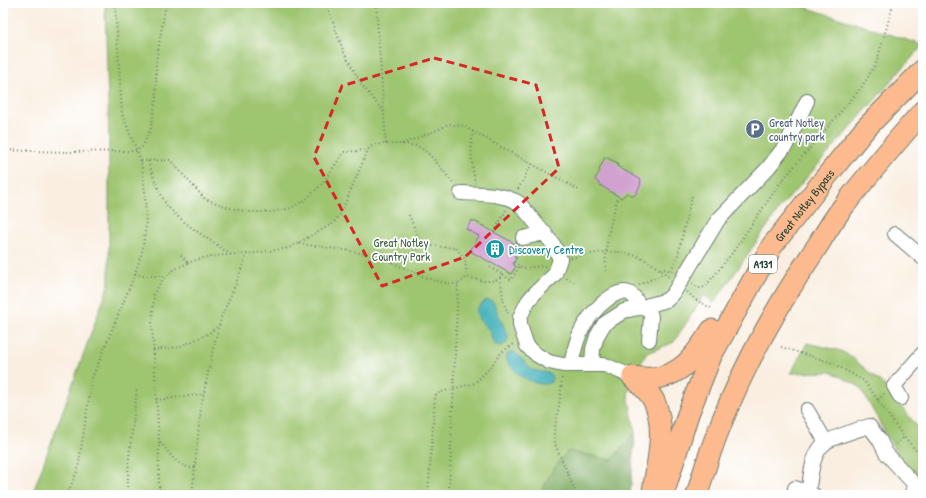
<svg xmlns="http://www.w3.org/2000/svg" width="926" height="498" viewBox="0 0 926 498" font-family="'Patrick Hand',sans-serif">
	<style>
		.green { fill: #9ec570; stroke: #5e8152 }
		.forest { fill: #7eaa62; stroke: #4e744b }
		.water { fill: #3eafb8; stroke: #2e7676 }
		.building { fill: #d1a1d0 }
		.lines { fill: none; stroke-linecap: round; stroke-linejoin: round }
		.minor-casing { stroke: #6b7b70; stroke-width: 16 }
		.highway-casing { stroke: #6b7b70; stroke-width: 23 }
		.path { stroke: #6b7b70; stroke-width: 2; stroke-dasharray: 1 3; stroke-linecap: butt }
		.minor { stroke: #fff; stroke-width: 14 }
		.highway { stroke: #fcba8e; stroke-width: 21 }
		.marked { fill: none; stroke: #d62828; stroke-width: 3; stroke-dasharray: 8 5; stroke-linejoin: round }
		.labels { text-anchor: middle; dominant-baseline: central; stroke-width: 3.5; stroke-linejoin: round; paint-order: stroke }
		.shield { fill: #fff; stroke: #627771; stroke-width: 1 }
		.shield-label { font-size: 11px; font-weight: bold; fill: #1f3d34 }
		.service-label { font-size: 12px; fill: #4e5e75; stroke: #fff; text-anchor: start }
		.street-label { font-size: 12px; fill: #1f3d34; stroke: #fff }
		.park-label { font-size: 12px; fill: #3f5f43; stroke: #fff }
		.culture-label { font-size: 12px; fill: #0d838f; stroke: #fff; text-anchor: start }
	</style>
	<rect width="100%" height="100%" fill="#fff"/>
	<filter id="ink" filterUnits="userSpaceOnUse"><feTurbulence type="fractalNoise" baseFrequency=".025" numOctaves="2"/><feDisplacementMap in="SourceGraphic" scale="8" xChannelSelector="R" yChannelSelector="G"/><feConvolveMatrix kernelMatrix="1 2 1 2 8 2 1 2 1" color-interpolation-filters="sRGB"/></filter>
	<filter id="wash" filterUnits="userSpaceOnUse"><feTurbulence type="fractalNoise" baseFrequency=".012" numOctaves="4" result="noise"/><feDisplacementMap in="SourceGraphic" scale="16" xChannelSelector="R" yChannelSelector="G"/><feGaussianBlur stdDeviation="0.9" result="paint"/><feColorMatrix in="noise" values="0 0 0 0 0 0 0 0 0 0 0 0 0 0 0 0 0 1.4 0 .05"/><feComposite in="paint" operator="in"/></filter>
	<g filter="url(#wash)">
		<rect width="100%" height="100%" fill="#f9eee0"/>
		<path class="green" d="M105,3H792L923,45L780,208L714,303L704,295L674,342L645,354L628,394L635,432L630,495H32L109,284V140Z
			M807,343L838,350L849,355L885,386L923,434V483L900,459L860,387L832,372L791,373Z"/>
		<path class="forest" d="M635,432L630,495H541C546,478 557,464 568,451L612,460Z"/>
		<path class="water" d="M486,300H490L493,302L508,336L507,343L500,346L494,344L489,330L480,321L476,313L478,307Z
			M511,352H515L532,370L549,373L552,377L551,382C538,391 507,370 506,356Z"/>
		<g id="blocks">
			<path class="building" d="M605,157L618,163L617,166L641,180L640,182L641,183L636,194L633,196L627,193L621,198L616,195L600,185L595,179L600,171L599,170Z
				M472,220L519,246L514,256L517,257L513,264L516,266L511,274L470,251L479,236L466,229Z"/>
		</g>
	</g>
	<g filter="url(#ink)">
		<use href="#blocks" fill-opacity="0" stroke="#6b7b70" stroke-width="1"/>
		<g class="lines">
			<defs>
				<path id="minor" d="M461,193C480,194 503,193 519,203L553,244L560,259L555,274L534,294L528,301L520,317V325L527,346L537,355L549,362L563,365H605L633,377
					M895,234L923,258
					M523,238L545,233
					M648,305L651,317L649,340
					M571,365C574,351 577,336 585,324C592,312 620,280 634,297C637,300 638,305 639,308
					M592,365L593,349L597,336L604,324L624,311L639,308L667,300L673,294L718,220L768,168L786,145L807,101
					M901,398L894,386L923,353
					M807,410L826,442
					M795,488L814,495
					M808,493C811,477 811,454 825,443C830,438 860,429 869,426L879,439L886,453L915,485L911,495"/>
				<g id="highway">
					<path d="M633,377C640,378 646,379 652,378C683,377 697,352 712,330"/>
					<path d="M633,377C641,384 649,391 654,401C667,429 657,463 653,492"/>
					<path id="s1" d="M663,495L688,414L711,356L772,246L826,177L865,129L923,70"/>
					<path d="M697,495C721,407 767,320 818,245C827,230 836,215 847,202C871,171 897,141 923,111"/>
				</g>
			</defs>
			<use href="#minor" class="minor-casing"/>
			<use href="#highway" class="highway-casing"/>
			<path class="path" d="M326,3L343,50L361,84L384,112
				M376,3L386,144
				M892,9L894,3
				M473,131C470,149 472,165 475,183
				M402,144L442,128L448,124L463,126L579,190
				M3,150L64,152L136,151L142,147L151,128L156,99V62L166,3
				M141,161L170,160L205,199L230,208L249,212H272L291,208L305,200L321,185L344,152L368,150
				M148,161C153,176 158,190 166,204C177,220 213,242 230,254
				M518,189L532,164
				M409,215L422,247
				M494,232L506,210
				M299,244C322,247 352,250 374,256C403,264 427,284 458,284
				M181,255L188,263
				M571,258C615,248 635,247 670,278
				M392,262L422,247L433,246L456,248L465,259L467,277
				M514,262L523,268L546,266
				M490,267L503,275
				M660,269H665L673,272
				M671,270L678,255L692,195
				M606,271C604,246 611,222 617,199
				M135,274L144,276H166
				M500,278L503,275L511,280L520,265
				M566,278L575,283
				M692,284L700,288L705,287L733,252L780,183L861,88L876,64L892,9H891
				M639,285L665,273
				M687,292L696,300L711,308
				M781,347L833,363L864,381L904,437L923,458
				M153,350L179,347L208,334L218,326
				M562,378L560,399L554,433L555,444L577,495
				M156,400L204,394
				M878,400L885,393
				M160,442C170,454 178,468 195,468
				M896,444L904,437
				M159,489L176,495
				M67,495L78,469L92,378L135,274L142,252L146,225L145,192L141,161L122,114L115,3
				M127,495L129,458L137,388
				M159,495V442L152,324L154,294L160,283L166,276L175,269L188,263L202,258L225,255L248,254L289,248L332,224L340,215L368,150C373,143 382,144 391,144C399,144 409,144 416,146C431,151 444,173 454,184
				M192,495L201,407L213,349L222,315L235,286L247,254
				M428,495L435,399L436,394L441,392L475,383L487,371L502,352L514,344
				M449,495L458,284L467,277C479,280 489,284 500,278L504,304L508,313"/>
			<use href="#minor" class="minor"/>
			<use href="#highway" class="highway"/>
		</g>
	</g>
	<path class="marked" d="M434,58L536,85L559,168L465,257L382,286L314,157L342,86Z"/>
	<defs>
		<symbol id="parking-disc" viewBox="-11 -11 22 22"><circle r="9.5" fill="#5c6f8a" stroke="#fff"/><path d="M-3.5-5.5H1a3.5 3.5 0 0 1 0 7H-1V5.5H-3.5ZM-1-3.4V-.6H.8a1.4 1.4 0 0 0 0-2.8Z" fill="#fff"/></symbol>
		<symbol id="building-disc" viewBox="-11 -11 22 22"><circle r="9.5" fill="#0f9aa8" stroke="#fff"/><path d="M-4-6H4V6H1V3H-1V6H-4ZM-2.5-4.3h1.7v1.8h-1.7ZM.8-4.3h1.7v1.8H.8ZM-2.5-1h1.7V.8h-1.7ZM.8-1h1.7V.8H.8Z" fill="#fff"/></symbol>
	</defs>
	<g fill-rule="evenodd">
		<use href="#parking-disc" x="744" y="118" width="22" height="22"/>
		<use href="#building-disc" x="484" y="238" width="22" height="22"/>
	</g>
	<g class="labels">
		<rect class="shield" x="749" y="255" width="28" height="18" rx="3"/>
		<g class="shield-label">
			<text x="763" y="264">A131</text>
		</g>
		<g class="service-label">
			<text x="769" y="122">Great Notley<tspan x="769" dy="14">country park</tspan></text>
		</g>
		<g class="street-label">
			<text stroke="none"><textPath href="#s1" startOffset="325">Great Notley Bypass</textPath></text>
		</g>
		<g class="park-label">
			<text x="401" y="242">Great Notley<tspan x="401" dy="14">Country Park</tspan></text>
		</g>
		<g class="culture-label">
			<text x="509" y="249">Discovery Centre</text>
		</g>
	</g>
	<rect width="926" height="498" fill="none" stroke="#fff" stroke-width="16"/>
</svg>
